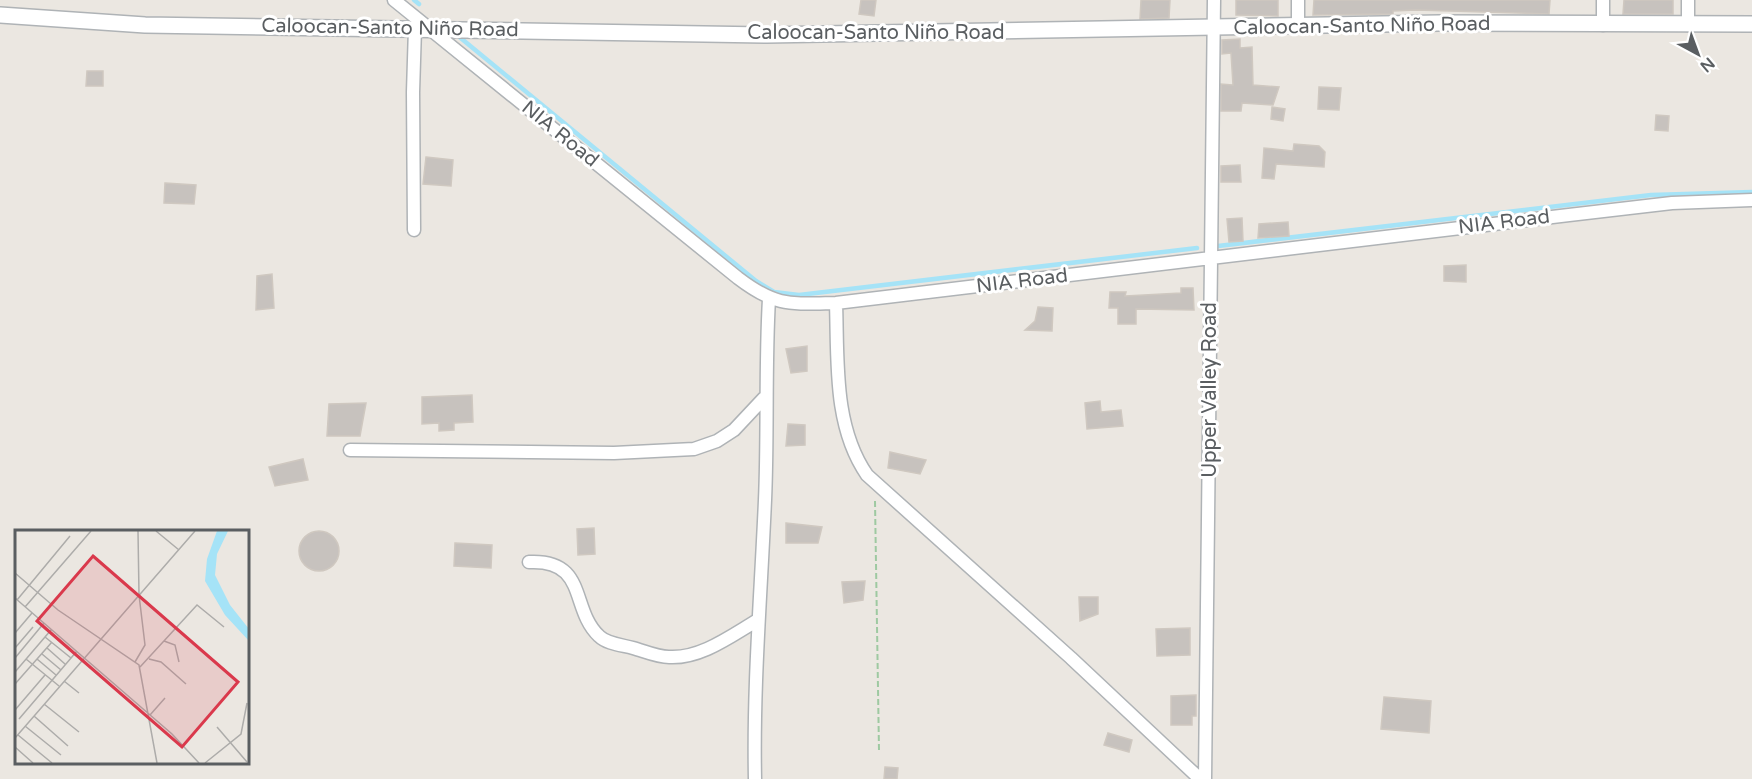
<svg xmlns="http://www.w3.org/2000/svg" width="1752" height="779" viewBox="0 0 1752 779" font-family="'Varela Round',sans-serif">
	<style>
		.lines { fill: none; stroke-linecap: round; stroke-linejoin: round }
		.stream { stroke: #a5e3f7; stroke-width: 4.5 }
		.building { fill: #c7c2be; stroke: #cfc8c0; stroke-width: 1.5 }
		.minor-casing { stroke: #afb3b6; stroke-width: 15 }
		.tertiary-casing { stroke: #afb3b6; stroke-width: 18 }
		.path { stroke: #9ec9a1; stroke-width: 2; stroke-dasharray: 6 3; stroke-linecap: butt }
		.minor { stroke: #fff; stroke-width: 12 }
		.tertiary { stroke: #fff; stroke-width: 15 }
		.labels { text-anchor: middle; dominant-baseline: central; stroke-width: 6; stroke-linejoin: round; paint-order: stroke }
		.street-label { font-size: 20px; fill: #5a5e61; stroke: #fff }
		.inset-road { fill: none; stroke: #adacaa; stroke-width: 1.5 }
		.view { fill: #da394c; fill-opacity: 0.15; stroke: #da394c; stroke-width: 3 }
		.inset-edge { fill: none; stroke: #5a5e61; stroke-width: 3 }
	</style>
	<rect width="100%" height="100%" fill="#ebe7e1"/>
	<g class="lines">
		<path class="stream" d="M414,0L419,4
			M457,35L756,281L774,292L799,295L1197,248
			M1218,246L1651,195L1752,192"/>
	</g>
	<path class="building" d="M861,0H876L874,16L859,14Z
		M1141,0H1170L1169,18L1140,19Z
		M1236,0H1278V16L1236,15Z
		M1314,0H1550L1549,14L1416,10L1393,11V14L1313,15Z
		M1624,0H1673V14H1623Z
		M1240,39V48L1252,47L1253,85L1279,87L1273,105L1242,103L1241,111H1221V84L1233,85L1231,53L1222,54V40Z
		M87,71H103V86H86Z
		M1319,87L1341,88L1339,110L1318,109Z
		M1272,107L1285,109L1283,121L1271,119Z
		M1656,115L1669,116L1668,131L1655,130Z
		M1294,144L1319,146L1325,152L1324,167L1276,164L1274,179L1262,178L1264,148L1293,151Z
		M426,157L453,160L451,186L423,184Z
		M1240,165L1241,182H1221V166Z
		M165,183L196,185L194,204L164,203Z
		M1242,218L1243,241L1229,242L1227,219Z
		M1288,222L1289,236L1258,238L1259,224Z
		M1466,265V282L1444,281V266Z
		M272,274L274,308L256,310L257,276Z
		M1181,288H1193L1194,310L1136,309V324H1118V308H1109L1110,292H1126L1125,296L1181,293Z
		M1038,307L1053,308L1052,331L1025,330L1035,321Z
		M807,346V371L791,373L786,349Z
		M472,395L473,422L454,423V430L439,431V423L422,424V397Z
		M1100,401L1101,412L1121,410L1123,426L1087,429L1085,403Z
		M366,403L360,436H327L329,404Z
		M788,424L805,425V445L786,446Z
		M890,452L926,460L920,474L888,468Z
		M303,459L308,480L275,486L269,467Z
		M786,523L822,527L818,543H786Z
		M594,528L595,554L578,555L577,529Z
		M299 551a20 20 0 1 1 40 0a20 20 0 1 1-40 0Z
		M455,543L492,545L491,568L454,566Z
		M865,581L863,600L844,603L842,582Z
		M1079,597H1098V614L1080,621Z
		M1190,628V655L1157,656L1156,629Z
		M1196,695V716H1192V725H1171V696Z
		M1384,697L1431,701L1429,733L1381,729Z
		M1108,733L1132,740L1129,752L1104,745Z
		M885,767L898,768L897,779H884Z"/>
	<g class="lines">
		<defs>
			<path id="minor" d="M394,0L738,278C776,307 790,304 836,303L1569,215L1672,203L1752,200
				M1298,0V26
				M1603,0V25
				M1688,0V25
				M414,230L413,92L415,28
				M836,303C838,360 833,426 867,475L1071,658L1200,779
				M350,450L614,453L694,449L717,441L734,430L764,398
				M529,562C588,559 570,609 599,636C607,644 622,645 633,648C644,651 657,657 669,657C701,659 732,635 758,620
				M755,779C753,686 761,593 765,500C768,433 765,366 769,299
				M1205,779L1214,0"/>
			<path id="tertiary" d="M0,15L145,25L767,35L1439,23L1752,24"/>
		</defs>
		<use href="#minor" class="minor-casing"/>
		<use href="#tertiary" class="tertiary-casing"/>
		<path class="path" d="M875,501L879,751"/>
		<use href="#minor" class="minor"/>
		<use href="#tertiary" class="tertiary"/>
	</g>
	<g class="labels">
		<g class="street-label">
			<text transform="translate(1362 26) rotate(-1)">Caloocan-Santo Niño Road</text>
			<text transform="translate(390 28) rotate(1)">Caloocan-Santo Niño Road</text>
			<text x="876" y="33">Caloocan-Santo Niño Road</text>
			<text transform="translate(560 134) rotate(39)">NIA Road</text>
			<text transform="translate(1504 222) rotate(-7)">NIA Road</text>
			<text transform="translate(1022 281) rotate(-7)">NIA Road</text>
			<text transform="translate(1210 390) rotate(-90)">Upper Valley Road</text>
		</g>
	</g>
	<g transform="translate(15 530)">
		<rect width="234" height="234" fill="#ebe7e1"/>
		<path d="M202,1H213L202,24L200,45L215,75L234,99V111L210,85L190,51L192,29Z" fill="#a5e3f7"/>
		<path class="inset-road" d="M141,1L164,20M0,43L43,80L124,135L142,233M0,68L157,204L184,233M2,70L55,6M10,77L76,1M0,103L17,83M30,107L56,128M149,111L160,115L164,132M0,118L18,97M32,118L50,134M27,124L46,140M0,128L29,93M11,129L44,156M22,129L41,145M134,129L146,132L171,154M120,132L130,115L124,65L123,1M125,137L182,75L209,97M0,142L36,100M49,151L64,163M0,154L37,112M29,174L64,202M0,180L30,145M135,185L150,168M19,186L53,216M4,189L62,121M10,196L46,225M202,197L232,232M3,205L37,233M0,208L180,1M0,217L18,233M190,233L226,204L232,173"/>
		<path class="view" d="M78,26L223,152L167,217L22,91Z"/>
		<rect width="234" height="234" class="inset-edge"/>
	</g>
	<g transform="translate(1698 54) rotate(139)" stroke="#ffffff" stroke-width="4.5" paint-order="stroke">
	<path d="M0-4.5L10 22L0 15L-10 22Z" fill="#5a5e61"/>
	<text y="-9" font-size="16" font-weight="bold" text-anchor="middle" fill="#5a5e61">N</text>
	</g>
</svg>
